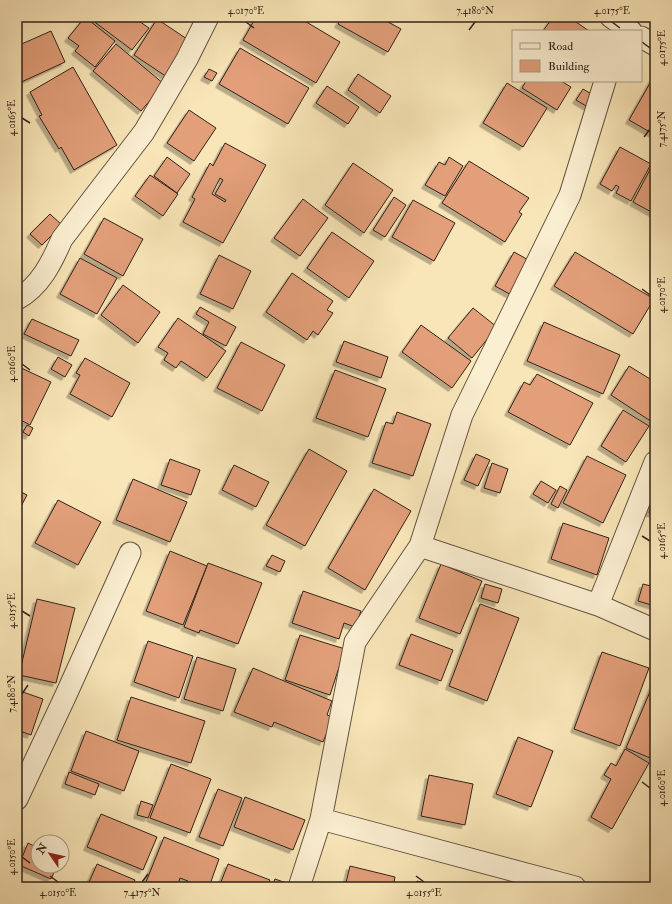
<svg xmlns="http://www.w3.org/2000/svg" width="672" height="904" viewBox="0 0 672 904" font-family="'IM FELL Double Pica',serif">
	<style>
		.building { fill: #e29f7a; stroke: #322219; fill-rule: evenodd; filter: url(#shadow) }
		.lines { fill: none; stroke-linecap: round; stroke-linejoin: round }
		.street-casing { stroke: #645341; stroke-width: 23 }
		.street { stroke: #fbefd1; stroke-width: 21 }
		.ticks { fill: none; stroke: #322219; stroke-width: 1.5 }
		.neatline { fill: none; stroke: #322219; stroke-width: 1.5 }
		.ticks-label { font-size: 10px; text-anchor: middle; fill: #322219 }
	</style>
	<defs>
		<filter id="shadow"><feDropShadow dx="-3.5" dy="3.5" stdDeviation="0" flood-color="#0004"/></filter>
	</defs>
	<rect width="100%" height="100%" fill="#f9e6b8"/>
	<filter id="stains"><feTurbulence type="fractalNoise" baseFrequency=".005" numOctaves="4"/><feColorMatrix values="0 0 0 0 .2 0 0 0 0 .09 0 0 0 0 .02 0 0 0 .5 -.17"/></filter>
	<radialGradient id="worn" r=".72"><stop offset=".6" stop-color="#630" stop-opacity="0"/><stop offset="1" stop-color="#630" stop-opacity=".3"/></radialGradient>
	<path class="building" d="M85,17L115,41L95,67L75,51L79,46L68,38Z
		M88,17H133L149,28L132,50Z
		M256,17H298L340,42L316,83L243,40Z
		M342,17H379L401,29L388,52L338,24Z
		M553,17H569L589,31H543Z
		M157,19L193,43L170,79L134,55Z
		M51,31L65,62L17,84V46Z
		M116,44L164,84L141,111L93,71Z
		M240,48L309,88L288,124L219,84Z
		M73,67L117,145L74,170L61,147L59,149L39,116L42,115L30,92Z
		M209,69L217,73L212,81L204,77Z
		M358,74L391,96L380,113L348,90Z
		M654,76H655V135L629,120Z
		M526,81H561L571,87L557,110L522,88Z
		M507,83L547,108L523,147L483,123Z
		M327,86L359,107L348,124L316,103Z
		M583,89L600,99L593,110L576,100Z
		M189,110L216,128L194,161L167,143Z
		M225,143L266,165L223,243L183,222L195,199L192,197L210,163L213,166ZM220,178L223,180L215,194L226,200L225,202L212,194Z
		M620,147L651,164L631,201L616,193L619,187L616,185L612,191L600,184Z
		M167,157L190,174L177,193L154,176Z
		M449,157L463,166L445,196L425,185L439,162L445,165Z
		M655,160V214L633,202Z
		M469,161L529,198L519,212L522,214L505,242L442,203Z
		M353,163L393,190L364,233L325,205Z
		M150,175L178,194L163,216L135,196Z
		M394,197L406,205L385,237L373,230Z
		M303,199L328,218L300,256L274,238Z
		M413,200L455,223L434,261L392,237Z
		M50,214L62,225L42,245L30,234Z
		M104,218L143,239L123,276L84,254Z
		M332,232L374,261L349,298L307,268Z
		M514,252L534,263L515,297L495,286Z
		M575,252L654,299L633,334L554,286Z
		M219,255L251,271L233,309L200,294Z
		M80,258L117,278L97,314L60,294Z
		M292,273L333,301L327,310L333,313L318,335L313,331L307,340L266,312Z
		M123,285L160,312L138,343L101,315Z
		M200,307L236,327L226,346L203,334L209,322L196,314Z
		M473,308L497,327L472,358L448,338Z
		M178,318L226,351L207,378L181,361L176,368L164,360L168,353L158,347Z
		M32,319L79,340L71,356L24,334Z
		M544,322L620,355L603,394L527,361Z
		M421,325L471,361L452,388L402,352Z
		M344,341L388,357L381,378L336,362Z
		M241,342L285,365L262,411L217,388Z
		M58,357L72,365L65,377L51,369Z
		M85,358L130,383L112,417L70,394L80,375L76,373Z
		M17,366L51,382L30,425L17,418Z
		M629,366L655,382V424L611,395Z
		M335,370L386,389L368,437L316,418Z
		M537,374L593,403L570,445L508,412L524,382L530,385Z
		M623,410L649,426L626,462L601,446Z
		M397,412L431,424L413,476L372,463L386,422L393,424Z
		M27,425L33,428L29,436L23,432Z
		M309,449L347,471L305,546L266,525Z
		M476,454L490,460L478,486L464,480Z
		M587,456L626,475L603,523L563,503Z
		M170,459L200,470L191,495L161,485Z
		M492,463L508,469L500,493L484,488Z
		M234,465L269,482L256,507L222,490Z
		M133,479L187,502L170,542L116,520Z
		M541,481L556,490L548,503L533,494Z
		M560,486L567,490L558,508L551,504Z
		M655,488V514L649,513Z
		M374,489L411,511L365,590L328,568Z
		M17,490L27,495L17,514Z
		M58,500L101,522L78,565L35,543Z
		M563,523L609,538L597,575L551,559Z
		M170,551L207,566L183,625L146,611Z
		M272,555L285,561L280,572L266,566Z
		M208,563L262,583L238,644L200,630L199,633L184,627Z
		M441,564L482,581L460,634L419,618Z
		M485,584L502,589L498,603L481,598Z
		M643,584L655,587V606L638,601Z
		M303,591L361,611L355,627L344,623L339,639L292,623Z
		M37,599L75,608L56,683L19,675Z
		M480,604L519,618L487,701L449,686Z
		M411,634L453,650L441,681L399,665Z
		M300,635L345,649L330,695L285,680Z
		M148,641L193,656L179,698L134,682Z
		M602,652L649,668L620,746L574,729Z
		M197,657L236,669L223,711L184,699Z
		M253,668L332,701L327,715L333,717L323,742L274,722L272,727L234,712Z
		M655,680V760L626,748Z
		M17,690L43,699L31,735L17,730Z
		M131,697L205,721L191,763L117,740Z
		M86,731L139,751L124,791L71,771Z
		M518,737L553,751L531,807L496,794Z
		M625,749L649,763L612,829L591,817L611,779L604,775L611,763L616,766Z
		M171,764L211,779L190,833L150,818Z
		M69,772L99,784L95,795L65,784Z
		M429,775L473,784L465,825L421,816Z
		M218,789L242,798L223,846L199,837Z
		M245,797L305,820L293,850L234,827Z
		M141,801L153,805L148,818L137,815Z
		M101,814L157,837L143,870L87,847Z
		M164,837L219,859L209,887H186L188,881L180,878L177,887H144Z
		M28,843L38,848V866H57L51,879L19,865Z
		M97,864L135,880L132,887H87Z
		M228,864L270,880L267,887H219Z
		M350,866L395,877L393,887H345Z
		M275,879L292,885V887H271Z
		M417,881L439,887H415Z"/>
	<g class="lines">
		<defs>
			<path id="street" d="M611,17L631,31
				M641,37L655,45
				M17,299C40,287 52,262 62,239L144,132L187,59L208,17
				M420,546L598,605L655,630
				M598,605L655,462
				M17,799L65,697L130,553
				M321,819L575,887
				M299,887L321,819L355,642L420,546L462,415L570,195L605,81"/>
		</defs>
		<use href="#street" class="street-casing"/>
		<use href="#street" class="street"/>
	</g>
	<path class="ticks" d="M246,22L254,28M612,22L620,28M469,30L475,22M642,42L650,48M22,118L30,123M644,137L650,129M642,289L650,295M22,364L30,370M642,536L650,541M22,611L30,616M22,694L28,685M642,782L650,788M22,857L30,863M50,876L58,882M416,876L424,882M142,882L148,874"/>
	<rect width="672" height="904" fill="none" stroke="#f9e6b8" stroke-width="44"/>
	<rect x="512" y="30" width="130" height="52" fill="#fbefd1" stroke="#ab9d87"/>
	<rect x="520" y="43" width="20" height="6" fill="#fbefd1" stroke="#ab9d87"/>
	<text x="548" y="50" font-size="12" fill="#322219">Road</text>
	<rect x="520" y="60" width="20" height="12" fill="#e29f7a" stroke="#ab9d87"/>
	<text x="548" y="70" font-size="12" fill="#322219">Building</text>
	<g transform="translate(50 854) rotate(304)"><circle r="19" fill="#fbefd1" stroke="#ab9d87"/>
	<path d="M0-3L7 15L0 10L-7 15Z" fill="#8f2418"/>
	<text y="-6" font-size="11" font-weight="bold" text-anchor="middle" fill="#322219">N</text>
	</g>
	<rect x="22" y="22" width="628" height="860" class="neatline"/>
	<g class="ticks-label">
		<text x="246" y="14">4.0170°E</text>
		<text x="475" y="14">7.4180°N</text>
		<text x="612" y="14">4.0175°E</text>
		<text transform="translate(661 48) rotate(-90)" y="4">4.0175°E</text>
		<text transform="translate(11 118) rotate(-90)" y="4">4.0165°E</text>
		<text transform="translate(661 129) rotate(-90)" y="4">7.4175°N</text>
		<text transform="translate(661 295) rotate(-90)" y="4">4.0170°E</text>
		<text transform="translate(11 364) rotate(-90)" y="4">4.0160°E</text>
		<text transform="translate(661 541) rotate(-90)" y="4">4.0165°E</text>
		<text transform="translate(11 611) rotate(-90)" y="4">4.0155°E</text>
		<text transform="translate(11 694) rotate(-90)" y="4">7.4180°N</text>
		<text transform="translate(661 788) rotate(-90)" y="4">4.0160°E</text>
		<text transform="translate(11 857) rotate(-90)" y="4">4.0150°E</text>
		<text x="58" y="896">4.0150°E</text>
		<text x="142" y="896">7.4175°N</text>
		<text x="424" y="896">4.0155°E</text>
	</g>
	<rect width="100%" height="100%" filter="url(#stains)"/>
	<rect width="100%" height="100%" fill="url(#worn)"/>
</svg>
